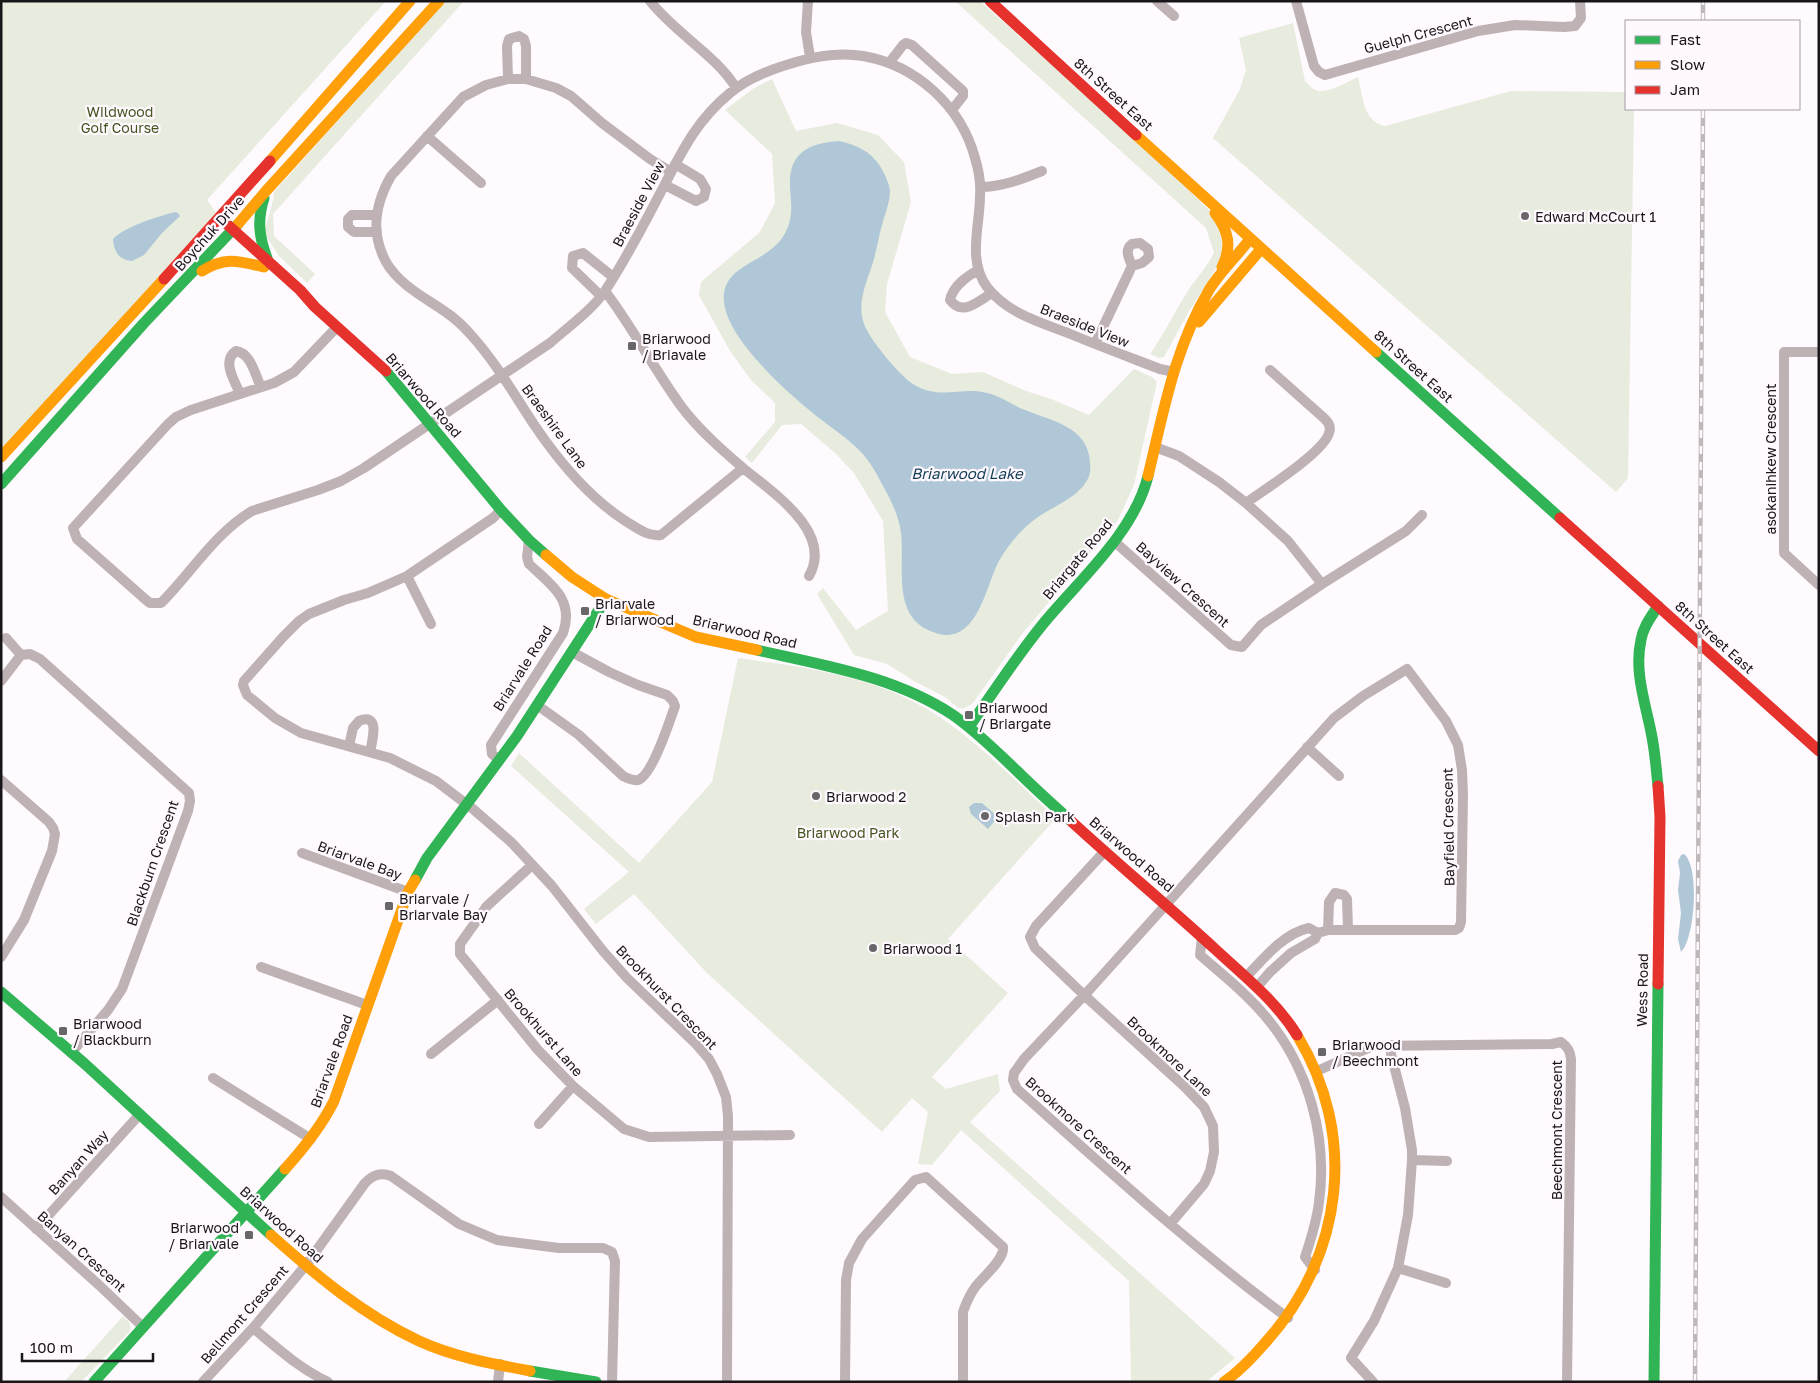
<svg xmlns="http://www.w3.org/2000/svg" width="1820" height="1383" viewBox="0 0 1820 1383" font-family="'Golos Text',sans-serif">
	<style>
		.green { fill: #e7ecde }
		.water { fill: #b0c7d8 }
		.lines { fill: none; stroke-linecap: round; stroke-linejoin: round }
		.street { stroke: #beb2b5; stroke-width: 10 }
		.fast { stroke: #30b455; stroke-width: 11 }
		.slow { stroke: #ff9f0a; stroke-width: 11 }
		.jam { stroke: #e5322d; stroke-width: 11 }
		.rail-casing { stroke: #bfb8bb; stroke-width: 4.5 }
		.rail { stroke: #fff9ff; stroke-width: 2.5; stroke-dasharray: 8; stroke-linecap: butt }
		.poi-dot { fill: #69666a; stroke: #fff9ff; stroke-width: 2 }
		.labels { text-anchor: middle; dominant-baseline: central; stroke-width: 4.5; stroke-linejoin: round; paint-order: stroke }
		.street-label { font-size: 14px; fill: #19161a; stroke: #fff9ff }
		.park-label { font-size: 14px; fill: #45551f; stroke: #fff9ff }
		.poi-label { font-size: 14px; fill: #19161a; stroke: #fff9ff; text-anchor: start }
		.water-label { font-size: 15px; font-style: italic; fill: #123d56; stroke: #fff9ff }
	</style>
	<rect width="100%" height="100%" fill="#fefafe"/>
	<path class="green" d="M1,1H386L207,200L220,218L1,462Z
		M445,1H464L273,214L274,236L315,274L307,283L279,256L264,233C267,219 273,206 274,192Z
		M955,1H980L1152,154L1212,213L1220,224L1223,257L1189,311L1164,357L1159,358L1150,354C1165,333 1175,311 1189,289C1198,277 1207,266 1214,253L1206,228Z
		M1293,23L1305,81C1309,85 1313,90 1319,91C1331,92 1347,82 1358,77C1363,96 1363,122 1385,126L1511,91L1626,92V109H1634L1628,478L1616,492L1213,138L1240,89L1246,70L1239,38Z
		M772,79L796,131L837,123L878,135L904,162L911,202L887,284L885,312L910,357L952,374L983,372L1026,391L1051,399L1089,415L1134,369L1152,377L1157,382L1134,485L1118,520L1022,634L973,703L963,709L957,707L945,697L914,681L887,664L854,655L817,594L823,588L856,630L888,611L883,521L854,473L835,453L801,424L782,425L752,463L745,457L775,422V403L751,380L730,351L699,295L701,282L760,232L775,203L772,154L725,110L754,88Z
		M738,658C802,667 868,675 925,708C972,735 1015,781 1056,818L948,939L1008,993L932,1077L946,1089L998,1074L1000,1091L970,1122L1235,1358L1206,1382H1131L1129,1281L961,1130L932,1165L918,1164L928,1112L912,1098L882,1132L707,973L634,894L596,924L584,909L629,872L511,766L519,753L639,863L712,782Z
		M123,1316L129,1322L131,1328L129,1332L81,1382H64Z"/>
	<path class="water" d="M839,141C857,145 870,151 880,166C884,173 889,182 890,191C890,202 885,214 882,225C879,236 877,247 874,259C867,283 853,307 868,332C875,345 900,376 913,384C940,401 962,386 987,393C1001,396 1012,405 1025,410C1052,421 1089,427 1090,463C1091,469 1090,477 1086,482C1076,498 1056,505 1041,515C1024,526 1009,543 999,561C986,585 978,643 939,634C890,622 905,570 901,533C899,517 892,502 884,488C878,476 871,463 862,453C849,439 833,429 819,418C790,395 719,334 724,294C728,257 786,264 791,213C792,203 790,194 790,185C789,152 810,143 839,141Z
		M175,212L178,213L180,216L162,233L144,255L132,261C119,260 114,252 113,239C126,226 157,217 175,212Z
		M974,803H982L998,817L988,829L971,814L969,807Z
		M1684,854C1700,866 1695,939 1681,952L1678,939L1681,913L1678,890L1680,873L1678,861L1681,855Z"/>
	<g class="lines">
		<path class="street" d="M650,1C675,33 717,56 736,88
			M808,1L806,32L810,57
			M1157,1L1174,16
			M1296,1L1314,66L1319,72L1325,75L1478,31L1515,25L1564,27L1575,26L1581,18L1580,1
			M889,63L903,45L906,43L912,45L963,91V96L952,110
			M508,79L507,46L509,39L519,36L524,39L526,46V79
			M427,136L481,183
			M665,185L696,201L704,197L706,189L700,179L675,164
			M980,187C1002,187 1022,179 1042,171
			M376,215H352L348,219V227L354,232H377
			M978,270C966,277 953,286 950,300C963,317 978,301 992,293
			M605,291C633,328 654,369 681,406C698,429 721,449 743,468L661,535C648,537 637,528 627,522C589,498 560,463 535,426C515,396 497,364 472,336C465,328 456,319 447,313C426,298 400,286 386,262C370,232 375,204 391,176L463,97L486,85L508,79H526L556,88L571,96L602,123L650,159L671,172
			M601,296L572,268L573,256L583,253L613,277
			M337,327L294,372L274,383L191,410L176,417L168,424L73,528L77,539L145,599L150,603H161C191,573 215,533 252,511L318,490L341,481L364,468L550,343C567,328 592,310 605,291C627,258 646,220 665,184C683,149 698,119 730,93C744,81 762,73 780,67C806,58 835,51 863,56C916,65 961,106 975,158C979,171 981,183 980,196C980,226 967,260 987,287C1007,313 1039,322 1068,333C1099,346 1129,357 1160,369L1174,372
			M1095,344L1132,266L1142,263L1149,257L1148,249L1140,243L1132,244C1124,250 1129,258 1132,266
			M1819,352H1784V553L1819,585
			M240,394C235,381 221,361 236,351C251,353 255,375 261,387
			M743,468C772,492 834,532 809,576
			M1246,503C1264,490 1324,452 1329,433C1331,428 1329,423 1325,419L1270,370
			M501,510L493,518L407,576L368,593L344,600L309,614L299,621L283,637L244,681L243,685L247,695L275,718L301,733L390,758L436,781L473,809L511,842L552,886L603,951L627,978L696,1044L709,1059L717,1074L726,1097L728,1116L727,1382
			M1115,542L1231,645L1242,647L1261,625L1322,584L1288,541L1246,503L1219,482L1179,456L1155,447
			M407,576L431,624
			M1322,584L1406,531L1422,515
			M6,638L21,655
			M1,681L21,655L30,654L40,659L189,793L190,801L188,811L122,989L108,1010L71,1053
			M537,705L579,735L623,776C627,778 632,781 638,780C652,776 670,720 675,706L673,701L667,695L638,685L609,672L572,652
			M349,746L353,728L359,721C381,712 372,741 370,752
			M1307,747L1339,776
			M499,760L492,754L491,745L563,633C575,599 550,584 529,564L527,557L529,540
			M1,780L49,822L53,828L55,834L52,851L24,920L1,957
			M1105,851L1036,926L1030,937L1035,948L1084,995L1185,1087L1204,1107L1213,1126L1214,1152L1210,1171L1204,1184L1170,1224
			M302,853L408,892
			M532,865L487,906L460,944V954L538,1050L573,1086L624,1129L649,1137L790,1135
			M1328,930L1329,902L1335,893L1344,895L1347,899L1348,929
			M1202,937L1200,955C1223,975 1247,994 1266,1017C1308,1067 1328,1137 1319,1202C1317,1220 1311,1239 1305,1257L1315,1270
			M261,967L367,1005
			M1246,977C1263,959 1284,933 1309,928L1318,933
			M1257,987L1270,972L1291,953L1315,939L1318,933L1328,930H1455L1459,928L1461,922L1463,795L1462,770L1458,745L1446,721L1407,669L1363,696L1334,718L1091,988L1024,1059L1014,1073L1013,1080L1017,1089C1106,1168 1193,1248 1288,1318
			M431,1054L498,1000
			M1317,1071L1373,1046L1552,1044L1561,1042C1568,1047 1570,1051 1571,1059L1567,1382
			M213,1078L311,1139
			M539,1124L573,1086
			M1412,1160L1447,1161
			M1,1197L99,1285L143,1327
			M36,1229L140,1114
			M1398,1268L1446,1283
			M253,1328C277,1348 299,1368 328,1382
			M203,1382L253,1328L306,1265L365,1183C373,1175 380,1172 391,1176L459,1224L497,1240L559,1248H603L612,1252L615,1261L612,1382
			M498,1382L500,1364
			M845,1382L846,1280L849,1263L862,1239L915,1180L926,1177L1003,1247C1005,1259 983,1277 976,1286C970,1294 966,1303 963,1312V1382
			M1373,1382L1351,1358L1374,1321L1398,1268L1408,1215L1412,1160V1150L1405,1108L1391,1054V1045"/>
		<path class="fast" d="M264,198C257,220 259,237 267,258
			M1376,352L1560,518
			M386,371L501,510L529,540L546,555
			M1,484L144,323L238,224
			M757,650C825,666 894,676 953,715C976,731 996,751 1016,770C1034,788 1053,805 1072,822
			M969,727C993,693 1016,657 1043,624C1079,580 1134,533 1148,476
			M1658,786C1656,768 1655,750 1651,732C1645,702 1634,671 1641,640C1643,627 1651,617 1658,606
			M415,880L427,858L517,736L606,599
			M1,992L85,1064L271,1235
			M530,1371L596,1382
			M94,1382L285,1169
			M1654,1382L1658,984"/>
		<path class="slow" d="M1136,135L1376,352
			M270,161L410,1
			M1215,213C1229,231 1232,247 1222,267
			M238,224L266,191L439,1
			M202,271C225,256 239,261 264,267
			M1199,322L1261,249
			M1,457L164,279
			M1148,476C1164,410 1174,350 1209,290C1220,272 1237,256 1250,239
			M546,555L572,577L606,599L696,637L757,650
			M285,1169C304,1148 321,1127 334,1101L408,892L415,880
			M271,1235C316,1275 363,1315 419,1341C454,1357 493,1364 530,1371
			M1224,1382C1240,1371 1253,1357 1265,1343C1344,1256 1358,1135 1297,1035"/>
		<path class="jam" d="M990,1L1136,135
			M220,218L300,290L315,307L386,371
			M164,279L270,161
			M1560,518L1819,751
			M1658,786L1660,817L1658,984
			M1072,822C1119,865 1168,906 1215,949C1244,976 1276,1001 1297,1035"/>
		<defs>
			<path id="rail" d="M1703,21V1
				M1695,1382L1703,109"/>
		</defs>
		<use href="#rail" class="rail-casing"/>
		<use href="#rail" class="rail"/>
	</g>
	<g class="poi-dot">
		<circle cx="1525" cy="216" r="5"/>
		<rect x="627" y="341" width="10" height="10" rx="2.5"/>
		<rect x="580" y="606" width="10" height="10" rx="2.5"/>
		<rect x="964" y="710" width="10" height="10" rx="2.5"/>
		<circle cx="816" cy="796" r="5"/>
		<circle cx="985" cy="816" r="5"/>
		<rect x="384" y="901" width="10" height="10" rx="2.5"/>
		<circle cx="873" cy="948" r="5"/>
		<rect x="58" y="1026" width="10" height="10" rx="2.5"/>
		<rect x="1317" y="1047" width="10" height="10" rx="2.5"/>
		<rect x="244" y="1230" width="10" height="10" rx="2.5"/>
	</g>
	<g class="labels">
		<g class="street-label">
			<text transform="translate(1418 34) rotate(-15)">Guelph Crescent</text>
			<text transform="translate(1114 94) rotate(42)">8th Street East</text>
			<text transform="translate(638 204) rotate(-62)">Braeside View</text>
			<text transform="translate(209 233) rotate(-48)">Boychuk Drive</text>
			<text transform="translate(1085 325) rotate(22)">Braeside View</text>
			<text transform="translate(1414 366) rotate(42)">8th Street East</text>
			<text transform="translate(424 395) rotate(49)">Briarwood Road</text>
			<text transform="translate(555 426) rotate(54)">Braeshire Lane</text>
			<text transform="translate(1770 459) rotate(-90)">asokanihkew Crescent</text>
			<text transform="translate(1077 559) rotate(-50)">Briargate Road</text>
			<text transform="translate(1183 584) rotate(42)">Bayview Crescent</text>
			<text transform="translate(745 631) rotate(13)">Briarwood Road</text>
			<text transform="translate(1715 637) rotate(42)">8th Street East</text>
			<text transform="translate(522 668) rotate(-58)">Briarvale Road</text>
			<text transform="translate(1448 827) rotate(-91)">Bayfield Crescent</text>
			<text transform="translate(1132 854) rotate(41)">Briarwood Road</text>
			<text transform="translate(360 860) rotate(20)">Briarvale Bay</text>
			<text transform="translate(152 863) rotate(-71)">Blackburn Crescent</text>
			<text transform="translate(1642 990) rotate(-89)">Wess Road</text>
			<text transform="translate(667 997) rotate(46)">Brookhurst Crescent</text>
			<text transform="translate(544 1032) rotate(49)">Brookhurst Lane</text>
			<text transform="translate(1170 1056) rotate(43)">Brookmore Lane</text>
			<text transform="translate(331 1061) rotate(-70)">Briarvale Road</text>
			<text transform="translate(1079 1125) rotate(42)">Brookmore Crescent</text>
			<text transform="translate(1556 1130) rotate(-90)">Beechmont Crescent</text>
			<text transform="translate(78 1162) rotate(-48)">Banyan Way</text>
			<text transform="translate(282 1224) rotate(42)">Briarwood Road</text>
			<text transform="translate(82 1251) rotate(42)">Banyan Crescent</text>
			<text transform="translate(244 1314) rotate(-49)">Bellmont Crescent</text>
		</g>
		<g class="park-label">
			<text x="120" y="111">Wildwood<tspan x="120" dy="16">Golf Course</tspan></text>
			<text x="848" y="832">Briarwood Park</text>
		</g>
		<g class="poi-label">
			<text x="1535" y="216">Edward McCourt 1</text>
			<text x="642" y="338">Briarwood<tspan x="642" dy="16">/ Briavale</tspan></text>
			<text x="595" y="603">Briarvale<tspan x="595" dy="16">/ Briarwood</tspan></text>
			<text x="979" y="707">Briarwood<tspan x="979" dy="16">/ Briargate</tspan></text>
			<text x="826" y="796">Briarwood 2</text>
			<text x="995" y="816">Splash Park</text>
			<text x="399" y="898">Briarvale /<tspan x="399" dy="16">Briarvale Bay</tspan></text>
			<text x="883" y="948">Briarwood 1</text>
			<text x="73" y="1023">Briarwood<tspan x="73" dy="16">/ Blackburn</tspan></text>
			<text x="1332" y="1044">Briarwood<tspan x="1332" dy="16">/ Beechmont</tspan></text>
			<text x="239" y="1227" text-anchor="end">Briarwood<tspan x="239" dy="16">/ Briarvale</tspan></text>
		</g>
		<g class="water-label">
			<text x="967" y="473">Briarwood Lake</text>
		</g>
	</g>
	<rect width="1820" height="1383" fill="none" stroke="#19161a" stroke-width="5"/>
	<rect x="1625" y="20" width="175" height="90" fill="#fff9ff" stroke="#a39ea3"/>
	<rect x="1635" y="36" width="25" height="8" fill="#30b455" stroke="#a39ea3"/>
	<text x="1670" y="45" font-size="15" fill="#19161a">Fast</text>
	<rect x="1635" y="61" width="25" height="8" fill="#ff9f0a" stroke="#a39ea3"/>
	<text x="1670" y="70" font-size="15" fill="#19161a">Slow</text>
	<rect x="1635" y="86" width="25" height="8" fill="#e5322d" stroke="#a39ea3"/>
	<text x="1670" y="95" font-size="15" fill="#19161a">Jam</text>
	<path d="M22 1353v8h131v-8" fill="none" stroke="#19161a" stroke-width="2.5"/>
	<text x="30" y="1353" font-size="15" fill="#19161a" stroke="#fff9ff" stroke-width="4" paint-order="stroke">100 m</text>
</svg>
